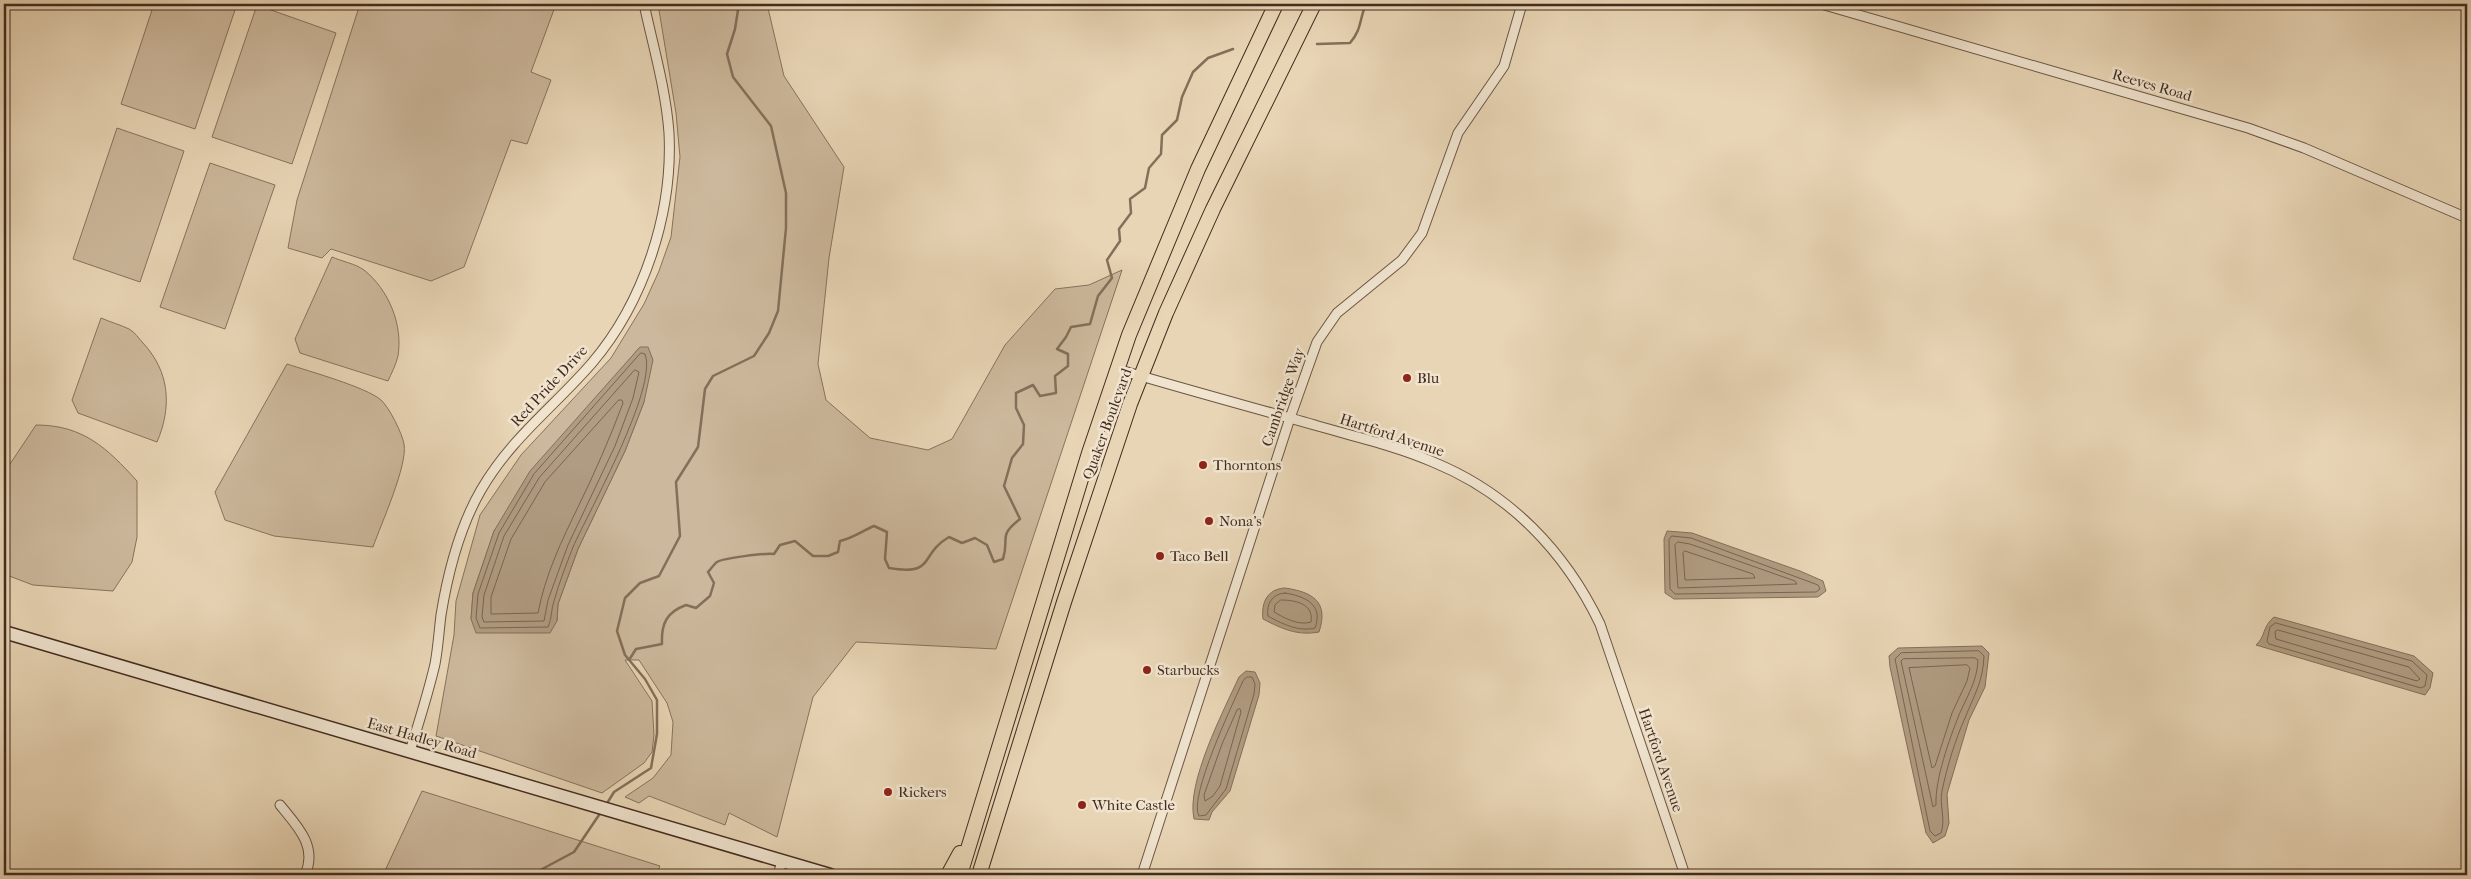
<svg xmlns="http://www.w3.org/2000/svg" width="2471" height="879" viewBox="0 0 2471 879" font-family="'IM FELL French Canon',serif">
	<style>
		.green { fill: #ccb89c; stroke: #88725e; fill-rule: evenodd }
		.water { fill: #b09c82; stroke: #846f5a }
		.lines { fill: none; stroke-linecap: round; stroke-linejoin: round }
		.shore { stroke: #7a6450; stroke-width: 1 }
		.stream { stroke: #846f5a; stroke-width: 2.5 }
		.street-casing { stroke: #6c5644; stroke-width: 11 }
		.secondary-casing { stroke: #432c1f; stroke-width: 15 }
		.primary-casing { stroke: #432c1f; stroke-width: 16 }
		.street { stroke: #f0e4cf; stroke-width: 9 }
		.secondary { stroke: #f0e4cf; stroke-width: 12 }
		.primary { stroke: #e8d5b5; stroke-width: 14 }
		.poi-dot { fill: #8f2418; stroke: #f0e4cf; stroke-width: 2 }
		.labels { text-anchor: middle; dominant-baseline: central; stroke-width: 5; stroke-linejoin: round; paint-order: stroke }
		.street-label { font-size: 15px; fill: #432c1f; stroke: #f0e4cf }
		.poi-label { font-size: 15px; fill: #432c1f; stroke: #f0e4cf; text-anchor: start }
	</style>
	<rect width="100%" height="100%" fill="#e8d5b5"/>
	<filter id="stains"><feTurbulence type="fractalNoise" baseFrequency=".004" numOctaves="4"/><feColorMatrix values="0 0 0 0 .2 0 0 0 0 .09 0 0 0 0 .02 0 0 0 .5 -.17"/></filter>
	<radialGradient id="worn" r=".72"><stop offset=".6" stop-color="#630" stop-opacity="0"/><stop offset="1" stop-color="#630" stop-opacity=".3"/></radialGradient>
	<path class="green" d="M154,4H237L195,129L121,104Z
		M360,4H556L531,72L551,80L527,144L511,140L464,267L431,281L331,249L322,258L288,248L297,200Z
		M658,4H767L784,76L844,167L829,258L818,364L826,400L870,438L928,450L952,439L1005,345L1055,289L1089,285L1122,270L996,649L856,642L813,697L777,837L729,813L725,825L649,796L639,803L625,797L653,778L671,755L673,722L667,703L639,660H625L652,701L654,735L652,752L644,763L602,793L436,736L454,635L456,601L480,515L521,455L611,358L644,304L659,271L671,237L680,157L676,113ZM640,347L644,402L625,451L578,549L558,604L557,621L471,619L473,593L494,531L587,409Z
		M257,5L336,33L292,164L212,137Z
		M117,128L184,151L140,282L73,259Z
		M210,163L275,185L225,329L160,307Z
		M332,257C341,261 356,264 364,270C389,290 403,325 398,356C396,365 391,374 388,381L300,353L295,339Z
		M101,318C110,322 121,325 129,329C135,332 139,339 143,343C170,372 172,407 157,442L78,413L72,400Z
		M287,364C308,371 366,387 381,400C389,407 402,433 404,444C408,465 381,524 373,547L274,536L225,520L215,492Z
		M36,425C83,425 107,448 137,481V537L132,562L113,591L33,585L4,574V473Z
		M422,791L660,866L656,875H383Z"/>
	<path class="water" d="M640,347H648L653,360L644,402L625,451L578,549L558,604L557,621L550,633H476L471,619L473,593L494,531L530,471Z
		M1667,531L1692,533L1800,571L1823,581L1826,591L1818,597L1674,599L1665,593L1664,539Z
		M1285,588C1313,592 1329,602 1319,632C1298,636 1282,629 1263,619C1261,603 1267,589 1285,588Z
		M2274,617L2414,656L2433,673L2430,688L2425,695L2256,645C2266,636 2262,627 2274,617Z
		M1982,646L1989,653L1985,687L1969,720L1947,794L1949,823L1945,836L1933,843L1926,833L1890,667L1889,656L1898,648Z
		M1246,671L1255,672L1260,683L1259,695L1230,791L1212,812L1209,820L1194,819C1186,783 1223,712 1239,677Z"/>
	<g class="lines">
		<path class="shore" d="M641,353L645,354C658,388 589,511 573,547C566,565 559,583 554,601C551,610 552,618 548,627L480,628L476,618L478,594L499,533L534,474Z
			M635,370L639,372L633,398L615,446L568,545L548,600L544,621L484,622L482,617L484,595L504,536L539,478Z
			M619,400H622L623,403C610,438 595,472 579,505C562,540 545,575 538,613L491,614V597L511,539L545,482Z
			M1672,536L1691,538L1818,585L1820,589L1816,592L1675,594L1670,589L1669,540Z
			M1678,542L1690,544L1795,581L1797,584L1678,588L1675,545Z
			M1685,551L1753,574L1755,578L1685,580L1683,553Z
			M1285,593C1304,596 1324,604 1315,628C1299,632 1282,624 1268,616C1266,604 1272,594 1285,593Z
			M1281,600C1296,600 1314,604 1311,622C1299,626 1284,618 1274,612L1275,605Z
			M2276,623L2412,661L2427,675L2425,686L2421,688L2269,644L2267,641L2270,627Z
			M2278,630L2409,667L2420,679L2417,681L2276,639L2275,632Z
			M1979,651L1984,656C1983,682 1974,695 1965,718C1955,740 1947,767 1942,791C1939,805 1946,819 1941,833L1935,836L1930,831L1895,659L1901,653Z
			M1975,658L1978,660C1977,682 1967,696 1959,715C1949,740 1935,779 1936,805L1933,807L1901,661L1903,659Z
			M1967,665L1970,668L1967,681L1952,713L1935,766L1932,768L1909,668Z
			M1247,677H1252L1255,684L1254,694L1226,789L1206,815L1199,816C1188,798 1233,703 1243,681Z
			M1240,709L1241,712L1220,786L1213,796L1205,801L1204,795L1222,744L1237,710Z"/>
		<path class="stream" d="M1317,44L1350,43C1362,29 1359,20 1366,4
			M629,660L636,649L662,644C661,623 667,612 686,605L696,608L710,596L714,583L708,572C711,569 714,564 717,562C724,558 764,553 774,554L780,545L795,541L813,556H828L838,552L840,541C853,538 862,531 874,526L887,532L885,559L889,568C937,576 918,555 949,537L962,543L975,538L987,545L994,562L1003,559C1010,537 997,537 1020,519L1004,486L1012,458L1023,444L1024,425L1016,408V393L1033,385L1040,396L1056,393L1055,376L1068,366V354L1057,349L1066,337L1071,327L1090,324L1098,296L1112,278L1107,260L1120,241L1119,229L1131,213L1130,199L1145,188L1149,168L1161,154L1162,135L1177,120L1182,97L1193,72L1208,58L1233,49
			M606,805L614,792L651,768L657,734V700L645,679L625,655L617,631L625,598L640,583L659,576L680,536L676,482L698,447L705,389L713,376L754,356L769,333L778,311L786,228V193L771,126L733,77L727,54L735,29L738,10L736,4
			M531,875L574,852L601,812"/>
		<defs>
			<path id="street" d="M1821,4L2248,128L2304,148L2467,218
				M1117,369C1184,389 1251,407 1318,426C1356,437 1396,446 1433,462C1509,493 1565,551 1600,624L1685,875
				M410,751C419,722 428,694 435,664C438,648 439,631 441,615C448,572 459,528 481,490C511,438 554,407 592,363C644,302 673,213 669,133C666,90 653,46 644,4
				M280,805C297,826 318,846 305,875
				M778,875L782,861
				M1142,875L1290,418L1317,342L1337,313L1402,260L1422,233L1458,133L1504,66L1522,4"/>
			<path id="secondary" d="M4,632L830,875"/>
			<path id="primary" d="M948,875L960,853
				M960,875L1089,453L1129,335L1198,169L1276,4
				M979,875L1064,602L1130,404L1166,313L1213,209L1314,4"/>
		</defs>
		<use href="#street" class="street-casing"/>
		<use href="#secondary" class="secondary-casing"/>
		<use href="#primary" class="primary-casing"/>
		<use href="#street" class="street"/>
		<use href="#secondary" class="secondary"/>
		<use href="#primary" class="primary"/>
	</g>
	<g class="poi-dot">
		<circle cx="1407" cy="378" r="5"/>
		<circle cx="1203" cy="465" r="5"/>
		<circle cx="1209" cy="521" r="5"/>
		<circle cx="1160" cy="556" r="5"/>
		<circle cx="1147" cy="670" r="5"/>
		<circle cx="888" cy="792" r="5"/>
		<circle cx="1082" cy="805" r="5"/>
	</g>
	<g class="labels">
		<g class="street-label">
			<text transform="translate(2152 85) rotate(16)">Reeves Road</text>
			<text transform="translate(549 386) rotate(-47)">Red Pride Drive</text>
			<text transform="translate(1283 397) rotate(-71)">Cambridge Way</text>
			<text transform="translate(1107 424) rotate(-70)">Quaker Boulevard</text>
			<text transform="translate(1392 435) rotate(18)">Hartford Avenue</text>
			<text transform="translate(422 738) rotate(16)">East Hadley Road</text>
			<text transform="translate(1661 760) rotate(71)">Hartford Avenue</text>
		</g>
		<g class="poi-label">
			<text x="1417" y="378">Blu</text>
			<text x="1213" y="465">Thorntons</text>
			<text x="1219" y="521">Nona's</text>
			<text x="1170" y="556">Taco Bell</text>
			<text x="1157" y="670">Starbucks</text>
			<text x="898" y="792">Rickers</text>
			<text x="1092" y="805">White Castle</text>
		</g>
	</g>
	<rect width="2471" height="879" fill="none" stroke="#e8d5b5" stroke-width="20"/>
	<rect x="5" y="5" width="2461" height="869" fill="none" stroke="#432c1f" stroke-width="2.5"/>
	<rect x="10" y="10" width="2451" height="859" fill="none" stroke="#432c1f"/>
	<rect width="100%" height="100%" filter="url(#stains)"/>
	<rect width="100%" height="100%" fill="url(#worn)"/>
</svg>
